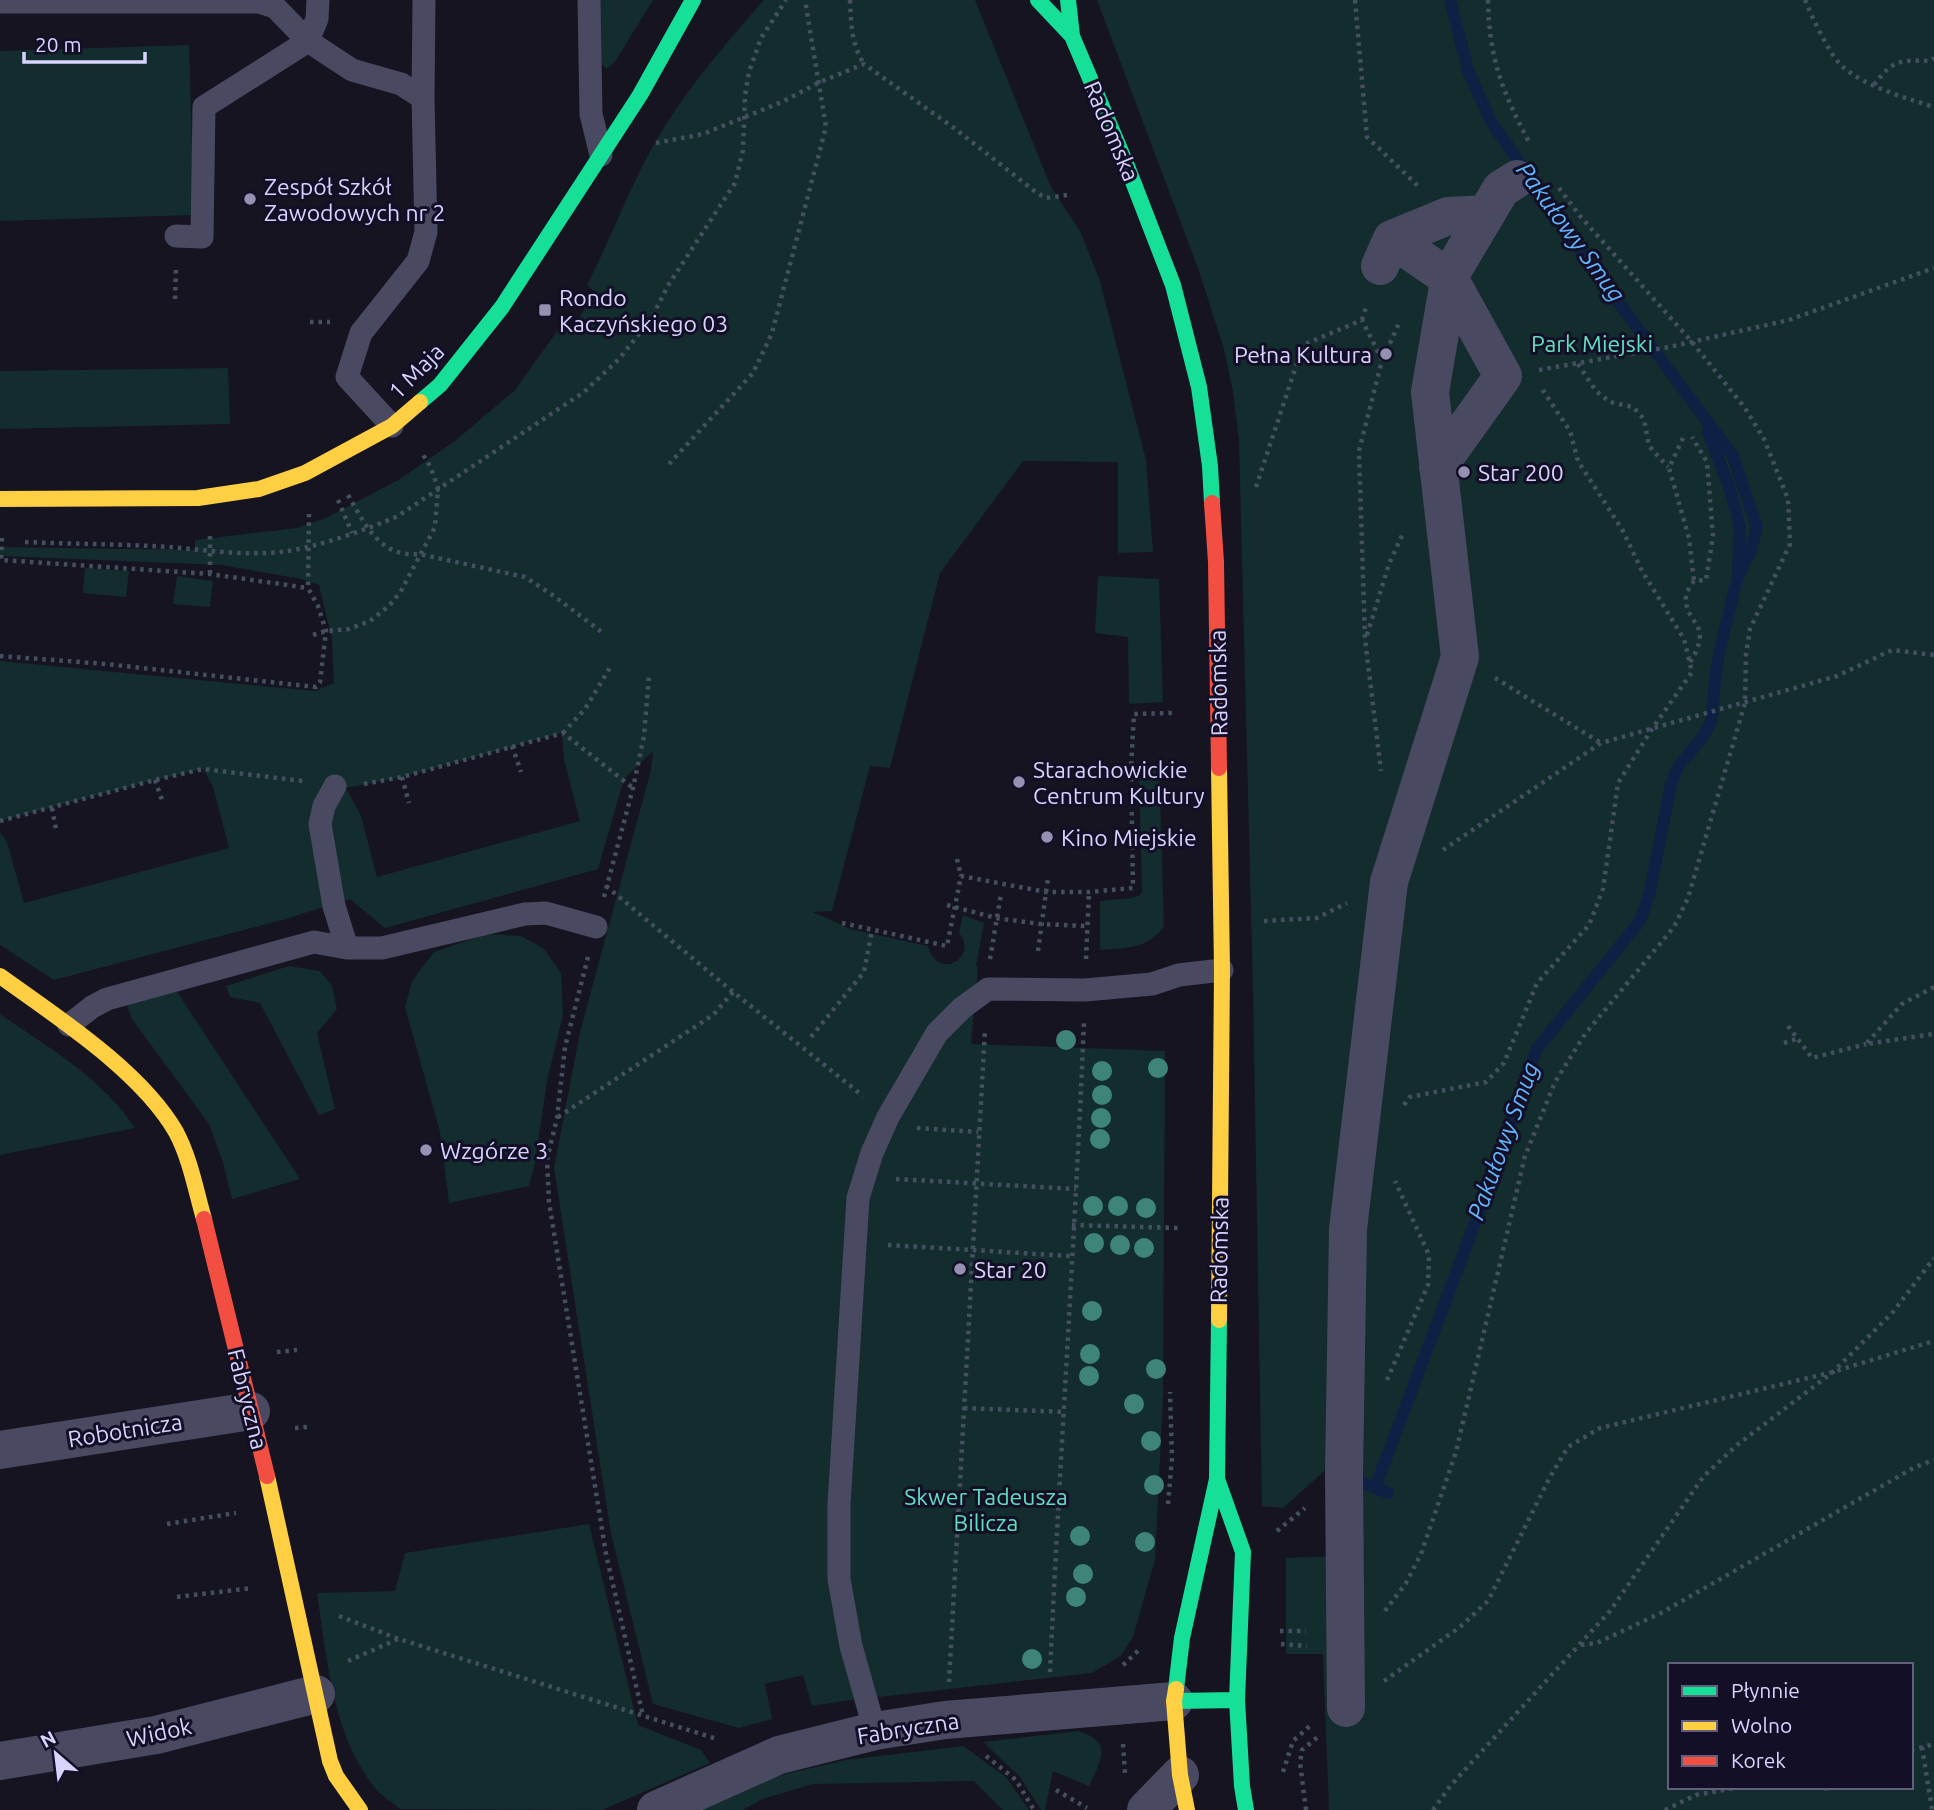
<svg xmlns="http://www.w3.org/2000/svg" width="1934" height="1810" viewBox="0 0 1934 1810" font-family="Ubuntu,sans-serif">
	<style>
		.green { fill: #132c2d; fill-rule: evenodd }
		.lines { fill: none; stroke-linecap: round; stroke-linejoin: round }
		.stream { stroke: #0d2144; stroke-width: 12 }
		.path { stroke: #44505f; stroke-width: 4.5; stroke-dasharray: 3.5 5; stroke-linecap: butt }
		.lane { stroke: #4a4962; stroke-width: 23 }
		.street { stroke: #4a4962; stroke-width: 38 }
		.fast { stroke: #16e098; stroke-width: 16 }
		.slow { stroke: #ffcf43; stroke-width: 16 }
		.jam { stroke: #f24e42; stroke-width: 16 }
		.tree { fill: #3e8478 }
		.poi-dot { fill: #9591b1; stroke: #130f26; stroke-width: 2.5 }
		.labels { text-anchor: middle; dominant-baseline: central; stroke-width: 6; stroke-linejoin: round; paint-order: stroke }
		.street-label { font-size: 23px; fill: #d9d4ff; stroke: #130f26 }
		.poi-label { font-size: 23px; fill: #d9d4ff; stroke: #130f26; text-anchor: start }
		.park-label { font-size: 23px; fill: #5fe0c0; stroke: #130f26 }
		.water-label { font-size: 24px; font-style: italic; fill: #62b6ff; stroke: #130f26 }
	</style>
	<rect width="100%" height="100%" fill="#161421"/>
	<path class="green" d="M599,0H653L616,60L607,69L601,63Z
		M764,0H975L1051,187L1080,231L1100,281L1146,460L1153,552L1118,553V462L1023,461L940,573L890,768L870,766L832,911L813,912L850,929L928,946C937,982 980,957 959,933L963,915L984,923L976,966L978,967L971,1044L1165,1051L1163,1398L1155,1560L1133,1637L1121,1656L1092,1673L844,1701L812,1706L803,1675L765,1684L772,1719L739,1728L653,1704L611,1534L554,1168L580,1032L651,770L653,751L624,779L598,869L385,928L350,899L282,920L54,980L0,945V833L7,842L24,903L229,848L213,787L203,769L155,780L0,821V661L315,691L334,683L332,639L319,585L301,579L222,565L0,556V547L195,550V540L297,528L326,518L400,479L455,441L515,390L563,323L572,329L595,292L587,285C614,233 633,176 665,126C693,81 729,40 764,0ZM562,733L564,760L580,821L377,877L361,816L346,788L402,777Z
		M1097,0H1934V1810H1329L1323,1654H1286V1558L1335,1556L1332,1464L1283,1508L1262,1506L1253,989L1239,441L1233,392L1224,349L1199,271ZM1670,1665H1911V1787H1670Z
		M189,45L194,215L0,221V51Z
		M228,368L230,424L0,429V371Z
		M85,568L129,571L126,597L83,593Z
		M177,576L213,581L210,607L173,604Z
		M1098,576L1159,579L1163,702L1129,704L1128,637L1095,633Z
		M1159,767L1164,926C1149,949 1125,948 1100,950V901L1132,898L1140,895L1142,891L1139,768Z
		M486,934L521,936L544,949L561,973L563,1015L547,1081L535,1163L529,1186L449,1203L440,1132L405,1007L412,981L434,952Z
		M289,966L320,971L332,986L337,1009L317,1033L335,1109L319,1115L260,1003L230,997L226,986Z
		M170,981L300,1179L232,1199L223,1163L209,1124L132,1019L123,994Z
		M0,1014C49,1048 102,1078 135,1128L0,1155Z
		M589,1524L638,1725L701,1750L710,1763L602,1810L400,1809C392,1802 382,1796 375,1788C332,1734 327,1659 317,1593L395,1591L405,1553Z
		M1078,1731C1114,1742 1101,1760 1089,1786L1053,1771L1045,1810H1041L1020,1777L983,1742Z
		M963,1746L1006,1777L1029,1810H1003L974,1781L813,1784L762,1799L743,1810H693L768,1778L846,1760Z"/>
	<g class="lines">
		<path class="stream" d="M1708,432L1729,486L1740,527L1738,573
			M1363,1483L1388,1493
			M1375,1488L1487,1191L1536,1050L1640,921L1650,892L1671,784L1678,767L1702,738L1711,722L1716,671L1720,649L1738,576L1751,550L1757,527L1733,456L1593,268L1490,120L1468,70L1450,0"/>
		<path class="path" d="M850,0C851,23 851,44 864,64
			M1355,0L1367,137L1418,186
			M1488,0C1489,58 1502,91 1529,142
			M1805,0C1812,17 1830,56 1843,67C1866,87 1906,98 1934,107
			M1874,85C1893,59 1900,60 1930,61L1934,58
			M656,143L703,134L784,101L820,82L864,64L954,128L1037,193L1046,198L1067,195
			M175,299L176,268
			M1362,320L1367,304
			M310,322H330
			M1383,359L1399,323
			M1578,364L1596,391L1610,402L1633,407L1644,419L1649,446L1668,467
			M1539,370L1669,347L1789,320L1934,268
			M1683,438L1669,468L1689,538L1694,581
			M669,464L753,373L772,333L826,127L805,0
			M1256,487L1303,345L1362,320L1382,360L1359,451L1365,639L1381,771
			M348,495C365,524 380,558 419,554L525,577L554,596L603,633
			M338,500L352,533
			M210,536V574
			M2,538L1,560L210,574L308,588
			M25,542C73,544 121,544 169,547C206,550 244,556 281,552C315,548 366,530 398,516L584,392L620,358L652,317L669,284L735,183L743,150L745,95L749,72L761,38L786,0
			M313,635L326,631L349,629L370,621L389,606L401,591L435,527L438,488L430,466L422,453
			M1367,635L1389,564L1404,531
			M0,656L106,664L316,687L320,682L326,631L318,606L308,588L309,514
			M1690,662C1715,623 1684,624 1686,597C1686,592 1691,585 1694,581L1706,580L1713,536L1707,462L1692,437
			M1495,678L1601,743
			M563,733L585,709L611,666
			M512,746L521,772
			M402,777L409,803
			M155,780L162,800
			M364,784L402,777L563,733L633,788
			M52,808L56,829
			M0,821L155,780L203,769L303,781
			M1443,850L1601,743L1837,676L1892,650L1934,655
			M957,859L961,876
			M606,886L727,987L863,1096
			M604,897L633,788L644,736L649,676
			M947,905L996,918L1040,924L1087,926
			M1264,921L1317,918L1347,903
			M842,923L947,946L961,876L1046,892H1089L1133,888L1131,769L1134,714L1173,713
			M1038,951L1048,878
			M588,957L565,1047L557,1118L547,1159L549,1202L606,1554L643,1716
			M990,959L1001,894
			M1086,959L1089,892
			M1934,987L1902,1004L1866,1044L1934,1034
			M1788,1026L1812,1058L1866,1044
			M811,1037L864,972L872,930
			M1784,1043L1797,1039
			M1404,1105L1410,1097L1486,1082L1504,1063L1537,983L1589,925L1603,889L1618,783L1652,729L1692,672L1684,639L1642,571L1623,531L1578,461L1570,431L1540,386
			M558,1117L713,1015L733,992
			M917,1128L978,1132
			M896,1179L1076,1189
			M1072,1225L1180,1228
			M888,1245L1071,1256
			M277,1352L297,1350
			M1387,1380L1428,1285L1429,1255L1395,1181
			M964,1408L1065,1412
			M295,1428L308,1427
			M1168,1504L1172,1458L1170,1392
			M167,1524L236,1513
			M1277,1531L1305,1508
			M177,1597L253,1588
			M1385,1611L1406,1583L1421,1554L1456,1452L1525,1156L1555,1082L1585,1034L1674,927L1688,898L1745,703L1746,654L1750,629L1790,544L1788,499L1764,439L1745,408L1692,342L1580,216L1556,184
			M339,1616L399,1639L717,1739
			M1280,1631H1306
			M1281,1644L1307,1646
			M1581,1645L1597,1643L1663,1612L1915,1467L1934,1460
			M348,1661L398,1639
			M1123,1665L1139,1650
			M1050,1672C1060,1455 1075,1238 1084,1021
			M1384,1681L1460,1627L1488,1601L1550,1477L1568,1447L1600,1428L1833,1372L1934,1341
			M949,1682L985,1030
			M1123,1744L1125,1773
			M1922,1747L1932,1809
			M1911,1750L1934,1744
			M986,1756L1016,1780L1034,1810
			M1283,1772L1293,1741L1312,1724
			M1826,1787L1827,1793
			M1056,1790L1087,1808
			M1306,1810L1300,1763L1302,1750L1319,1736
			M1433,1810L1451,1785L1610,1611L1703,1477L1737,1445L1833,1372L1893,1312L1934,1258
			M1665,1810L1696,1795L1741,1787"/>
		<path class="lane" d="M589,0L591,114L601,155
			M0,2H259L275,7L308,41L352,70L401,84L423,98L426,232L418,261L361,333L347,377L392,426
			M423,98L424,0
			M176,236L202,237L204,107L308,41L317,19L318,0
			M335,786L324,806L320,824L334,906L347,948
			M69,1025L92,1007L107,999L314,942L347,948H382L525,914L546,913L596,927
			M875,1731L851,1646L839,1579V1504L858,1198L872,1153L888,1117L937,1033L962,1008L988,989L1085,990L1152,984L1179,975L1222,970"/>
		<path class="street" d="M1392,239L1448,216L1486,214
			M1380,266L1392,239L1449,278L1503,376L1438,467
			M0,1450L251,1411
			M1346,1708L1344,1474L1348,1229L1389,882L1460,657L1430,392L1450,275L1501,189L1517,179
			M0,1761L156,1735L316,1694
			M656,1810L779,1755L875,1731L945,1720L1174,1701
			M1146,1810L1180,1775"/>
		<path class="fast" d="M1038,0L1072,36
			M1068,0L1072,36L1125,161L1173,285L1199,387L1210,466L1212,503
			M420,402L440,385L502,307L640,95L693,0
			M1217,1479L1243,1552L1237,1700L1242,1786L1246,1810
			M1176,1689L1182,1638L1217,1479L1219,1320
			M1174,1701L1237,1700"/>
		<path class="slow" d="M0,499L198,498L259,489L305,473L392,426L420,402
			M0,976C57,1017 141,1071 176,1132C190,1158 196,1191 204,1219
			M1219,1320L1222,970L1219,768
			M267,1476L330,1761L336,1776L360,1810
			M1176,1689L1174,1701L1180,1775L1187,1810"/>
		<path class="jam" d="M1212,503L1216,562L1219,768
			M204,1219L267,1476"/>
	</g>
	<g class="tree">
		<circle cx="1066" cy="1040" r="10"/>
		<circle cx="1158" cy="1068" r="10"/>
		<circle cx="1102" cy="1071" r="10"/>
		<circle cx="1102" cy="1095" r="10"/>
		<circle cx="1101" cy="1118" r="10"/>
		<circle cx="1100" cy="1139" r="10"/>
		<circle cx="1093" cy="1206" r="10"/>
		<circle cx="1118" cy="1206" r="10"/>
		<circle cx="1146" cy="1208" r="10"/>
		<circle cx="1094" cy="1243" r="10"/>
		<circle cx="1120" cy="1245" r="10"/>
		<circle cx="1144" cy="1248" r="10"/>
		<circle cx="1092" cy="1311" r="10"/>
		<circle cx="1090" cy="1354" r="10"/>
		<circle cx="1156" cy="1369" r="10"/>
		<circle cx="1089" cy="1376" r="10"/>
		<circle cx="1134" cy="1404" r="10"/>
		<circle cx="1151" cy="1441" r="10"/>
		<circle cx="1154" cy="1485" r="10"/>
		<circle cx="1080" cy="1536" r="10"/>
		<circle cx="1145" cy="1542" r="10"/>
		<circle cx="1083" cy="1574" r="10"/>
		<circle cx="1076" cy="1597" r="10"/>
		<circle cx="1032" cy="1659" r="10"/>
	</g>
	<g class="poi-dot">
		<circle cx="250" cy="199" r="7"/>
		<rect x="538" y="303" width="14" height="14" rx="3.5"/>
		<circle cx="1386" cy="354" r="7"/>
		<circle cx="1464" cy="472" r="7"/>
		<circle cx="1019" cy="782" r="7"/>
		<circle cx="1047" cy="837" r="7"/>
		<circle cx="426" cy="1150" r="7"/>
		<circle cx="960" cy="1269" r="7"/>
	</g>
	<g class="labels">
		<g class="street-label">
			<text transform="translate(1112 131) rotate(67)">Radomska</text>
			<text transform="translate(416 371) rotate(-45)">1 Maja</text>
			<text transform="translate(1218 683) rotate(-91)">Radomska</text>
			<text transform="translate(1219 1250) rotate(-89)">Radomska</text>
			<text transform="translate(248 1399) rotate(76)">Fabryczna</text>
			<text transform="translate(125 1430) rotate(-9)">Robotnicza</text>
			<text transform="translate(908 1728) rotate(-9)">Fabryczna</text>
			<text transform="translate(159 1732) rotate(-12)">Widok</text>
		</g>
		<g class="poi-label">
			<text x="264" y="186">Zespół Szkół<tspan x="264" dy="26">Zawodowych nr 2</tspan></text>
			<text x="559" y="297">Rondo<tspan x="559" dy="26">Kaczyńskiego 03</tspan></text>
			<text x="1372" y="354" text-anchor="end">Pełna Kultura</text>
			<text x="1478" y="472">Star 200</text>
			<text x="1033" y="769">Starachowickie<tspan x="1033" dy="26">Centrum Kultury</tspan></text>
			<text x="1061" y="837">Kino Miejskie</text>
			<text x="440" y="1150">Wzgórze 3</text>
			<text x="974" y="1269">Star 20</text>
		</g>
		<g class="park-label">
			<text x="1592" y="343">Park Miejski</text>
			<text x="986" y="1496">Skwer Tadeusza<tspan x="986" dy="26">Bilicza</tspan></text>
		</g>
		<g class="water-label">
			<text transform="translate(1571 232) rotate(54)">Pakułowy Smug</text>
			<text transform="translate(1503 1141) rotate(-70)">Pakułowy Smug</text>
		</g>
	</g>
	<rect x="1668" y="1663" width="245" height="126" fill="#130f26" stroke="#625e7d" stroke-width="2"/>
	<rect x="1682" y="1686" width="35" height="10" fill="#16e098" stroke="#625e7d" stroke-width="2"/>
	<text x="1731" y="1698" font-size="21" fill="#d9d4ff">Płynnie</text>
	<rect x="1682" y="1721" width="35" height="10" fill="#ffcf43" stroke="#625e7d" stroke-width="2"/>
	<text x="1731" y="1733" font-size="21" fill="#d9d4ff">Wolno</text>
	<rect x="1682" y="1756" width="35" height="10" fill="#f24e42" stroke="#625e7d" stroke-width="2"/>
	<text x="1731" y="1768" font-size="21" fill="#d9d4ff">Korek</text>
	<g transform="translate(56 1754) rotate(332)" stroke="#130f26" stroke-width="5" paint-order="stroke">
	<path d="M0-5L12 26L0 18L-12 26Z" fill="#d9d4ff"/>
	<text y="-10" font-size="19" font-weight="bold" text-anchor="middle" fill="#d9d4ff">N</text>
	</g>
	<path d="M24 52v10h121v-10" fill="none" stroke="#d9d4ff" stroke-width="3.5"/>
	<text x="35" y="52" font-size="21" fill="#d9d4ff" stroke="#130f26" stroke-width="5" paint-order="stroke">20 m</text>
</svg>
